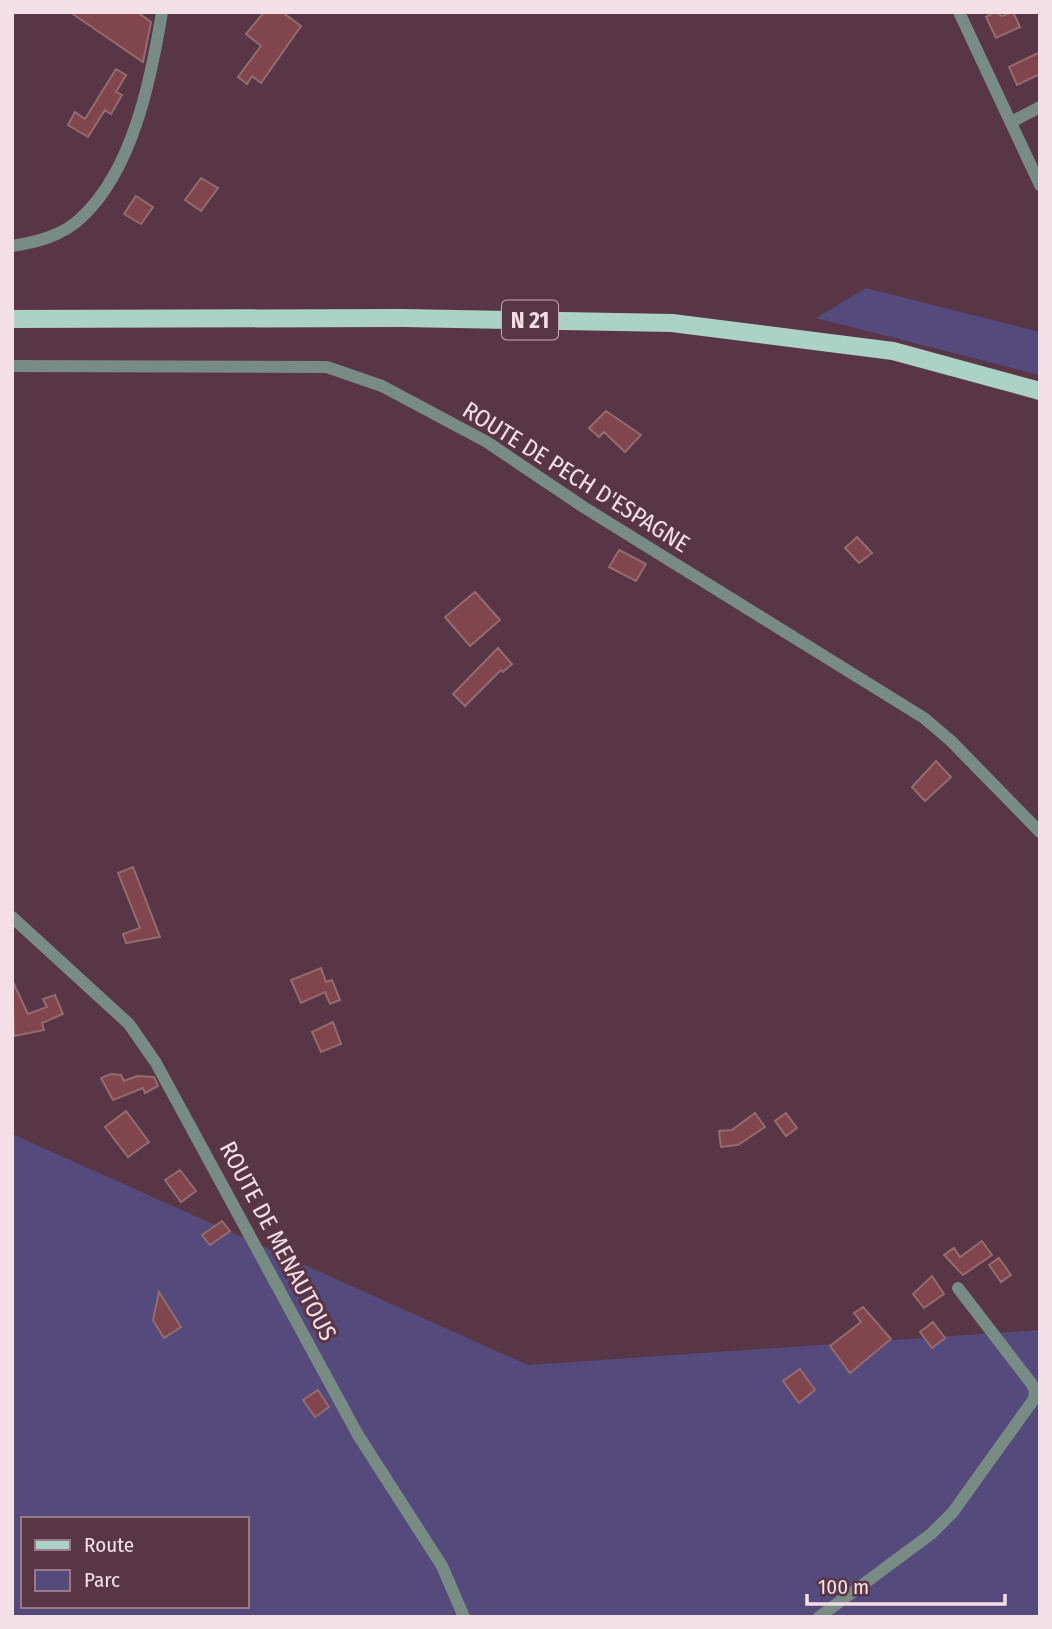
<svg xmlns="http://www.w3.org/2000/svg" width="1052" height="1629" viewBox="0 0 1052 1629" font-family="'Fira Sans Condensed',sans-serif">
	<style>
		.green { fill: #544a7c; fill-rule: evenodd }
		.building { fill: #81454d; stroke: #946b6f; stroke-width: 2 }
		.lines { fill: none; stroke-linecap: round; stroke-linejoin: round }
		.minor { stroke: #788b84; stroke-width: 12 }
		.primary { stroke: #acd2c5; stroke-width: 18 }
		.labels { text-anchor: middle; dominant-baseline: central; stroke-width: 6; stroke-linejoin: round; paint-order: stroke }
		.shield { fill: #583645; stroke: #c6acb6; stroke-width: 2 }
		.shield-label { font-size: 23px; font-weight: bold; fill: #f5dfe7 }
		.street-label { font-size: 24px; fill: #f5dfe7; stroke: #583645 }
	</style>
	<rect width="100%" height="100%" fill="#583645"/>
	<path class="green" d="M866,288L1040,332V375L816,318Z
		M12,1134L528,1365L1040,1330V1617H12ZM23,1519H247V1606H23Z"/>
	<path class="building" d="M70,12H137L151,22L143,62Z
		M264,12H282L301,26L261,83L252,76L247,84L238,77L261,46L246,34Z
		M995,12L1002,16L1013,12L1020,27L996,38L986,17Z
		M1040,52V74L1017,85L1009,67Z
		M116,69L126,75L116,92L122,95L111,114L105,110L88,137L68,125L75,112L85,119Z
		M201,178L218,188L201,211L185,200Z
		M136,196L153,207L141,224L124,214Z
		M606,411L641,435L625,452L604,432L599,437L589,428Z
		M857,537L872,553L859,563L845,548Z
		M619,550L646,564L636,581L609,567Z
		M475,592L500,620L470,646L445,617Z
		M498,648L512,664L503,672L501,670L465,706L453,694Z
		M936,761L951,777L925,801L912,787Z
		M133,867L160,937L126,943L123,934L140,928L118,873Z
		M321,968L326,982L332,980L340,1000L330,1004L325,992L301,1003L291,980Z
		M12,980L28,1014L47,1007L43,999L55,995L63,1014L42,1023L44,1030L14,1036Z
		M333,1022L341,1044L321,1052L312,1032Z
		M111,1074L121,1075L124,1081L137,1076L154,1077L158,1086L145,1093L143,1088L113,1100L101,1078Z
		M126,1111L149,1142L128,1157L105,1127Z
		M755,1113L765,1127L738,1145L721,1147L719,1131L732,1130Z
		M786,1113L797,1128L786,1136L775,1121Z
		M180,1170L196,1191L181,1202L165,1180Z
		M222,1221L230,1231L210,1245L202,1235Z
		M982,1241L992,1255L963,1275L944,1255L954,1248L960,1257Z
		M999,1258L1011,1275L1001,1282L989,1265Z
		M932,1276L944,1294L924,1308L913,1294Z
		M159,1292L181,1327L164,1338L153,1320Z
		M863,1307L891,1339L850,1373L830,1346L861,1322L854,1313Z
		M933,1322L945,1338L932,1348L920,1332Z
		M800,1369L815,1390L799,1403L783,1381Z
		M318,1390L329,1407L315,1417L303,1400Z"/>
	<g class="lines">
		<path class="minor" d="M959,12L1040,185
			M1011,122L1040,107
			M12,246C37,242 62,236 81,218C133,170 151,79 162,12
			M12,366L327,367L382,386L487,442L585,508L924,718L951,741L1040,832
			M12,917L129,1024L156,1063L358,1435L442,1566L464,1617
			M819,1617L931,1534L953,1512L1034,1399L1035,1390L1031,1383L958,1288"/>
		<path class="primary" d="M12,319L402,318L672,323L893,351L1040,391"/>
	</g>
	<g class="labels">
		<rect class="shield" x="502" y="300.5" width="56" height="39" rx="5"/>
		<g class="shield-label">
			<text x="530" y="320">N 21</text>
		</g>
		<g class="street-label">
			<text transform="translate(576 477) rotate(32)">ROUTE DE PECH D'ESPAGNE</text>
			<text transform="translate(278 1241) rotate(62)">ROUTE DE MENAUTOUS</text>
		</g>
	</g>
	<rect width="1052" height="1629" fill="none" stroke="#f5dfe7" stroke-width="28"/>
	<rect x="21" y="1517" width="228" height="91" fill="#583645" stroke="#977a86" stroke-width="2"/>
	<rect x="35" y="1540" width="35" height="10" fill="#acd2c5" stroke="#977a86" stroke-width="2"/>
	<text x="84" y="1552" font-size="21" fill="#f5dfe7">Route</text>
	<rect x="35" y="1570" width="35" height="21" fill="#544a7c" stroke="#977a86" stroke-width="2"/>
	<text x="84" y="1587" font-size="21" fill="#f5dfe7">Parc</text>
	<path d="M807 1594v10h198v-10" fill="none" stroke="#f5dfe7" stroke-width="3.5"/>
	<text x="818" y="1594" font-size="21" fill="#f5dfe7" stroke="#583645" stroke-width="5" paint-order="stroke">100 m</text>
</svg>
